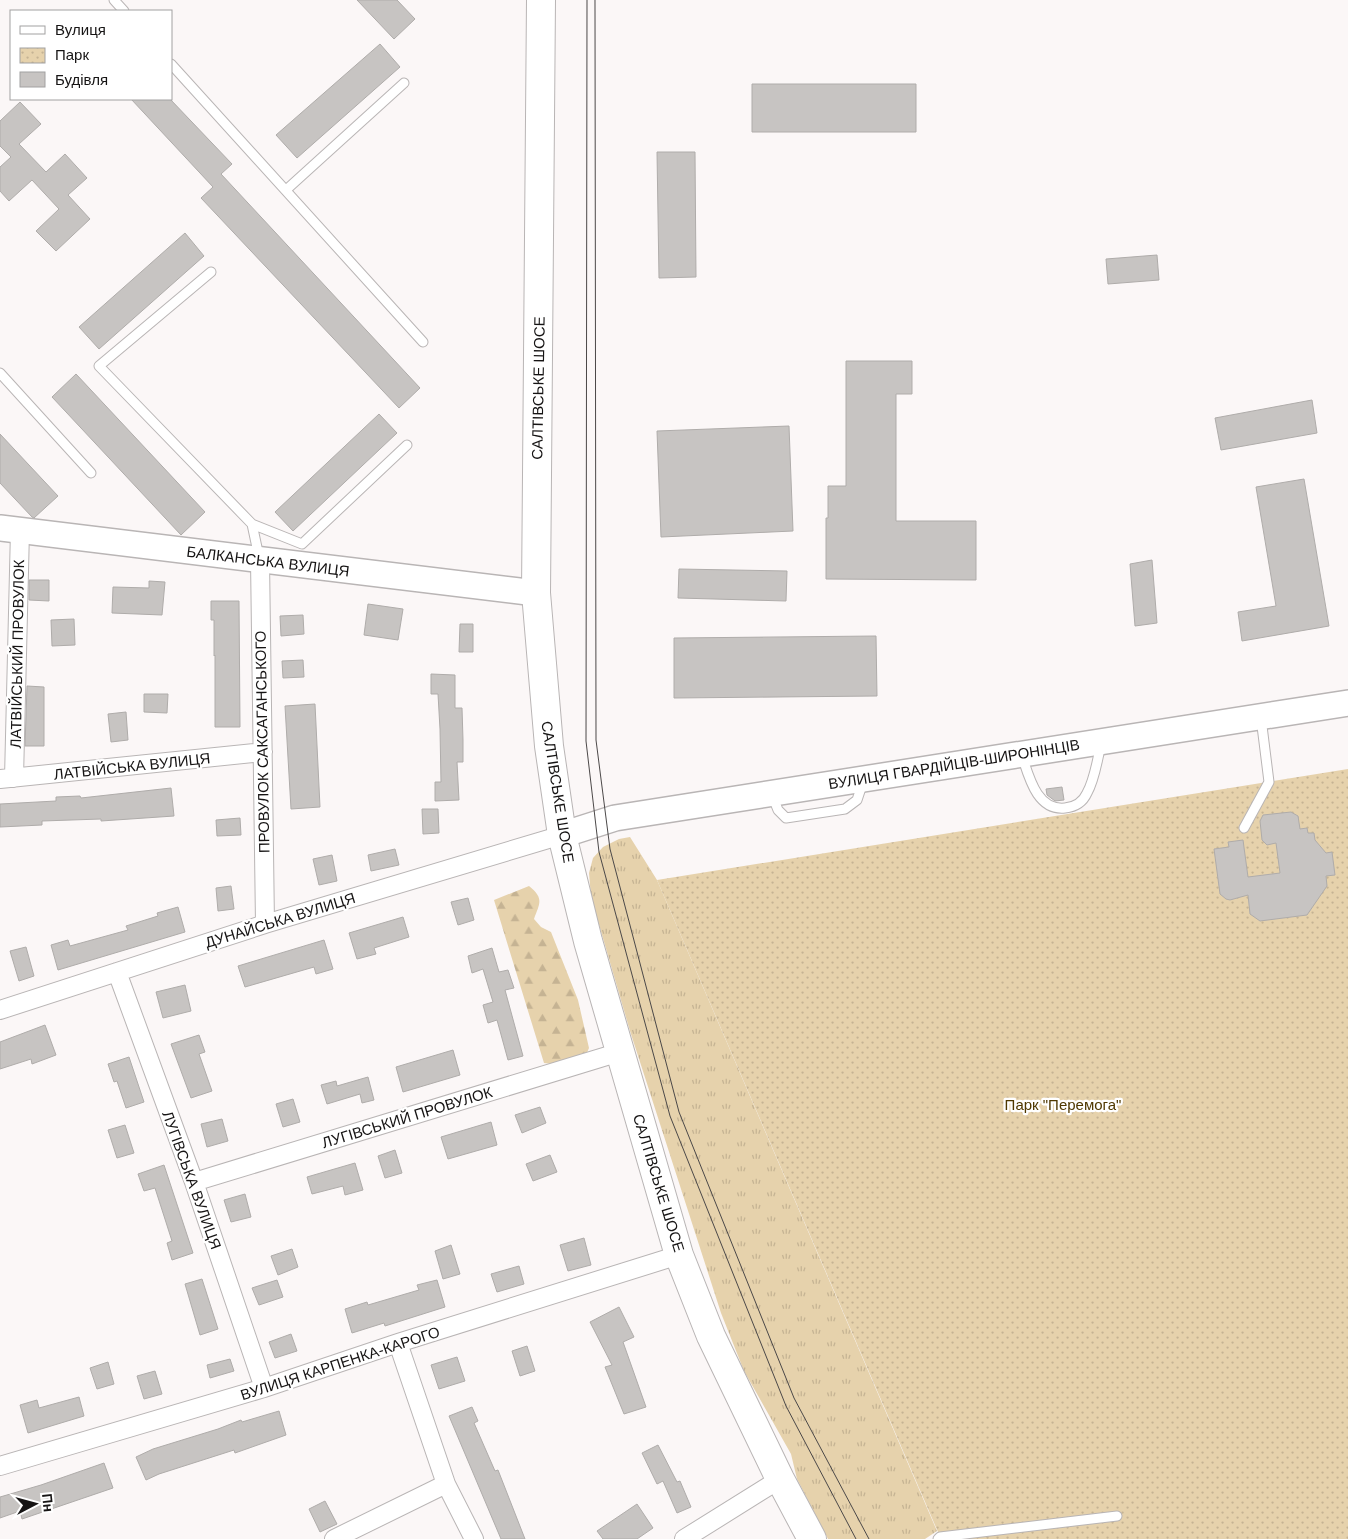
<svg xmlns="http://www.w3.org/2000/svg" width="1348" height="1539" viewBox="0 0 1348 1539" font-family="Helvetica,sans-serif">
	<style>
		.grass { fill: url(#grass-tufts) }
		.forest { fill: url(#forest-firs) }
		.park { fill: url(#park-dots) }
		.building { fill: #c7c4c2; stroke: #afacaa }
		.lines { fill: none; stroke-linecap: round; stroke-linejoin: round }
		.lane-casing { stroke: #b9b5b5; stroke-width: 11 }
		.street-casing { stroke: #b9b5b5; stroke-width: 20 }
		.secondary-casing { stroke: #b9b5b5; stroke-width: 28 }
		.primary-casing { stroke: #b9b5b5; stroke-width: 30 }
		.lane { stroke: #fff; stroke-width: 9 }
		.street { stroke: #fff; stroke-width: 18 }
		.secondary { stroke: #fff; stroke-width: 25 }
		.primary { stroke: #fff; stroke-width: 28 }
		.tram { stroke: #4b4848; stroke-width: 1 }
		.labels { text-anchor: middle; dominant-baseline: central; stroke-width: 4.5; stroke-linejoin: round; paint-order: stroke }
		.street-label { font-size: 15px; fill: #161414; stroke: #fff }
		.park-label { font-size: 15px; fill: #4f3800; stroke: #fff }
	</style>
	<defs>
		<pattern id="grass-tufts" width="24" height="20" patternUnits="userSpaceOnUse" patternTransform="scale(1.25)"><rect width="24" height="20" fill="#e6d2ac"/><path d="M3 7l-1-3M5 7V3M7 7l1-3M15 17l-1-3M17 17v-4M19 17l1-3" fill="none" stroke="#c5b393"/></pattern>
		<pattern id="forest-firs" width="22" height="20" patternUnits="userSpaceOnUse" patternTransform="scale(1.25)"><rect width="22" height="20" fill="#e6d2ac"/><path d="M5 1l3.5 6h-7zM16 11l3.5 6h-7z" fill="#c5b393"/></pattern>
		<pattern id="park-dots" width="8" height="8" patternUnits="userSpaceOnUse" patternTransform="scale(1.25)"><rect width="8" height="8" fill="#e6d2ac"/><path d="M2 2h.1M6 6h.1" fill="none" stroke="#c5b393" stroke-width="1.8" stroke-linecap="round"/></pattern>
	</defs>
	<rect width="100%" height="100%" fill="#fbf7f7"/>
	<path class="grass" d="M630,837L657,880L937,1531L925,1539H828L797,1479L791,1454L744,1371L721,1313L630,1031L591,897L589,873L593,858L603,847L619,839Z"/>
	<path class="forest" d="M529,886C544,898 540,903 534,919L541,927L551,932L578,1000L589,1048L586,1055L553,1064L544,1063L494,900Z"/>
	<path class="park" d="M1348,769V1539H941L657,880Z"/>
	<path class="building" d="M357,0H397L415,19L394,39Z
		M380,44L400,67L297,158L276,135Z
		M752,84H916V132H752Z
		M131,99H170L232,164L221,174L420,388L399,408L201,198L213,187Z
		M20,102L41,124L19,144L46,172L65,154L87,178L68,195L90,219L56,251L36,231L59,209L32,180L9,201L0,191V167L11,157L0,146V121Z
		M657,152H695L696,277L659,278Z
		M185,233L204,256L99,349L79,327Z
		M1157,255L1159,280L1108,284L1106,259Z
		M846,361H912V394H896V521H976V580L826,579V518H828V486H846Z
		M76,374L205,512L181,535L52,397Z
		M1312,400L1317,433L1221,450L1215,418Z
		M379,414L397,433L293,531L275,512Z
		M789,426L793,531L661,537L657,431Z
		M0,434L58,496L34,518L32,517L0,483Z
		M1304,479L1329,626L1242,641L1238,612L1276,606L1256,487Z
		M1152,560L1157,623L1135,626L1130,564Z
		M679,569L787,571L786,601L678,598Z
		M29,580H49V601L29,600Z
		M149,581L165,582L162,615L112,613L113,587L149,588Z
		M211,601H239L240,727H215V655L214,656V620H211Z
		M368,604L403,609L398,640L364,635Z
		M303,615L304,634L281,636L280,616Z
		M74,619L75,645L52,646L51,620Z
		M460,624H473V652H459Z
		M876,636L877,696L674,698V638Z
		M303,660L304,677L283,678L282,661Z
		M431,674L455,675V708H462L463,740V762H457L459,800L435,801V782H441L440,729L438,694H431Z
		M27,686L44,687V746H25Z
		M144,694H168L167,713L144,712Z
		M315,704L320,807L291,809L285,706Z
		M126,712L128,740L111,742L108,714Z
		M1062,787L1064,800L1055,801L1047,795L1046,789Z
		M171,788L174,816L101,821V819L42,821V825L0,827V804L56,801V797L80,796L81,798Z
		M422,809H438L439,833L423,834Z
		M1291,812L1298,816L1300,829L1307,828L1308,833H1314L1315,840L1326,853L1332,852L1335,875L1326,876L1327,886L1307,915L1260,921L1250,914L1248,895L1230,900L1226,899L1220,894L1214,849L1229,847L1228,842L1243,840L1248,877L1280,873L1276,843L1267,845L1262,840L1260,821L1263,815Z
		M240,818L241,835L217,836L216,820Z
		M395,849L399,865L371,871L368,855Z
		M332,855L337,881L319,885L313,859Z
		M231,886L234,909L218,911L216,888Z
		M468,898L474,920L458,925L451,902Z
		M178,907L185,932L58,970L51,945L68,940L70,946L128,930L126,926L158,916L157,913Z
		M403,917L409,937L374,948L376,954L357,959L349,933Z
		M324,940L333,969L316,974L314,967L245,987L238,966Z
		M26,947L34,976L19,981L10,951Z
		M492,948L499,972L508,970L514,988L505,990L523,1056L508,1060L497,1020L488,1023L483,1005L493,1002L483,969L472,973L468,956Z
		M185,985L191,1011L163,1018L156,992Z
		M45,1025L56,1055L32,1064L31,1059L0,1069V1042Z
		M199,1035L205,1052L199,1054L212,1091L191,1098L171,1044Z
		M453,1050L460,1075L403,1092L396,1067Z
		M129,1057L144,1102L126,1108L117,1081L114,1082L108,1064Z
		M368,1077L374,1100L362,1103L360,1094L327,1104L321,1085L336,1081L337,1086Z
		M293,1099L300,1122L283,1127L276,1104Z
		M540,1107L546,1123L522,1133L515,1115Z
		M222,1119L228,1141L207,1147L201,1124Z
		M491,1122L497,1145L448,1159L441,1137Z
		M125,1125L134,1153L117,1158L108,1130Z
		M395,1150L402,1173L385,1178L378,1156Z
		M550,1155L557,1172L533,1181L526,1164Z
		M355,1163L363,1190L345,1195L343,1186L312,1194L307,1177Z
		M164,1165L193,1253L172,1260L167,1243L172,1241L155,1188L144,1191L138,1174Z
		M245,1194L251,1217L231,1222L224,1200Z
		M584,1238L591,1265L568,1271L560,1245Z
		M451,1245L460,1274L443,1279L435,1251Z
		M292,1249L298,1267L278,1275L271,1256Z
		M519,1266L524,1284L497,1292L491,1274Z
		M202,1279L218,1329L200,1335L185,1284Z
		M277,1280L283,1297L259,1305L252,1288Z
		M437,1280L445,1307L385,1326L384,1323L352,1333L345,1309L367,1302L368,1305L419,1290L417,1285Z
		M619,1307L634,1337L623,1342L646,1407L624,1414L605,1367L612,1365L590,1322Z
		M291,1334L297,1351L275,1358L269,1342Z
		M527,1346L535,1371L520,1376L512,1351Z
		M457,1357L465,1381L439,1389L431,1365Z
		M230,1359L234,1371L210,1378L207,1365Z
		M108,1362L114,1384L97,1389L90,1368Z
		M155,1371L162,1394L144,1399L137,1376Z
		M79,1397L84,1416L28,1433L20,1405L37,1400L39,1408Z
		M472,1407L478,1421L474,1423L495,1471L498,1470L525,1539H501L449,1416Z
		M279,1411L286,1435L235,1453L234,1450L159,1474L146,1480L136,1457L153,1449L218,1429L241,1420L242,1422Z
		M658,1445L677,1482L680,1481L691,1507L677,1513L663,1481L657,1484L642,1453Z
		M104,1463L113,1488L22,1519L20,1511L0,1518V1497L41,1485Z
		M325,1501L337,1524L320,1532L309,1509Z
		M637,1504L653,1528L637,1539H603L597,1531Z"/>
	<g class="lines">
		<defs>
			<path id="lane" d="M114,0L124,11
				M171,64L423,342
				M286,190L404,83
				M211,272L99,366L252,524L259,557
				M0,373L91,473
				M252,524L302,544L407,445
				M1022,756C1029,777 1037,811 1065,808C1075,807 1083,802 1087,793C1095,779 1097,760 1101,745
				M772,795L778,810L786,818L845,809L857,800L863,782
				M1244,828L1269,782L1261,718
				M938,1539L940,1537L1117,1516"/>
			<path id="street" d="M260,560L265,924
				M14,778L20,530
				M0,779L263,752
				M117,972L194,1182L264,1388
				M0,1010L265,924L562,835
				M194,1182L620,1052
				M398,1343L446,1484L474,1539
				M0,1466L264,1388L398,1343L679,1255
				M334,1539L446,1484
				M684,1539L780,1479"/>
			<path id="secondary" d="M0,528L536,593
				M562,835L615,818L1348,703"/>
			<path id="primary" d="M541,0L536,593L549,746L562,835L588,941L679,1255L711,1336L780,1479L812,1539"/>
		</defs>
		<use href="#lane" class="lane-casing"/>
		<use href="#street" class="street-casing"/>
		<use href="#secondary" class="secondary-casing"/>
		<use href="#primary" class="primary-casing"/>
		<use href="#lane" class="lane"/>
		<use href="#street" class="street"/>
		<use href="#secondary" class="secondary"/>
		<use href="#primary" class="primary"/>
		<path class="tram" d="M587,0L586,741L599,852L670,1116L786,1406L856,1539
			M595,0L596,740L610,849L679,1112L794,1398L869,1539"/>
	</g>
	<g class="labels">
		<g class="street-label">
			<text transform="translate(538 388) rotate(-89)">САЛТІВСЬКЕ ШОСЕ</text>
			<text transform="translate(268 561) rotate(7)">БАЛКАНСЬКА ВУЛИЦЯ</text>
			<text transform="translate(17 654) rotate(-89)">ЛАТВІЙСЬКИЙ ПРОВУЛОК</text>
			<text transform="translate(262 742) rotate(-91)">ПРОВУЛОК САКСАГАНСЬКОГО</text>
			<text transform="translate(954 764) rotate(-9)">ВУЛИЦЯ ГВАРДІЙЦІВ-ШИРОНІНЦІВ</text>
			<text transform="translate(132 766) rotate(-6)">ЛАТВІЙСЬКА ВУЛИЦЯ</text>
			<text transform="translate(558 792) rotate(81)">САЛТІВСЬКЕ ШОСЕ</text>
			<text transform="translate(280 920) rotate(-17)">ДУНАЙСЬКА ВУЛИЦЯ</text>
			<text transform="translate(407 1117) rotate(-17)">ЛУГІВСЬКИЙ ПРОВУЛОК</text>
			<text transform="translate(192 1180) rotate(70)">ЛУГІВСЬКА ВУЛИЦЯ</text>
			<text transform="translate(659 1183) rotate(73)">САЛТІВСЬКЕ ШОСЕ</text>
			<text transform="translate(340 1363) rotate(-18)">ВУЛИЦЯ КАРПЕНКА-КАРОГО</text>
		</g>
		<g class="park-label">
			<text x="1063" y="1104">Парк "Перемога"</text>
		</g>
	</g>
	<rect x="10" y="10" width="162" height="90" fill="#ffffff" stroke="#a2a1a1"/>
	<rect x="20" y="26" width="25" height="8" fill="#ffffff" stroke="#a2a1a1"/>
	<text x="55" y="35" font-size="15" fill="#161414">Вулиця</text>
	<rect x="20" y="48" width="25" height="15" fill="url(#park-dots)" stroke="#a2a1a1"/>
	<text x="55" y="60" font-size="15" fill="#161414">Парк</text>
	<rect x="20" y="72" width="25" height="15" fill="#c7c4c2" stroke="#a2a1a1"/>
	<text x="55" y="85" font-size="15" fill="#161414">Будівля</text>
	<g transform="translate(35 1504) rotate(84)" stroke="#ffffff" stroke-width="4" paint-order="stroke">
	<path d="M0-4L9 19L0 12L-9 19Z" fill="#161414"/>
	<text y="-8" font-size="14" font-weight="bold" text-anchor="middle" fill="#161414">Пн</text>
	</g>
</svg>
